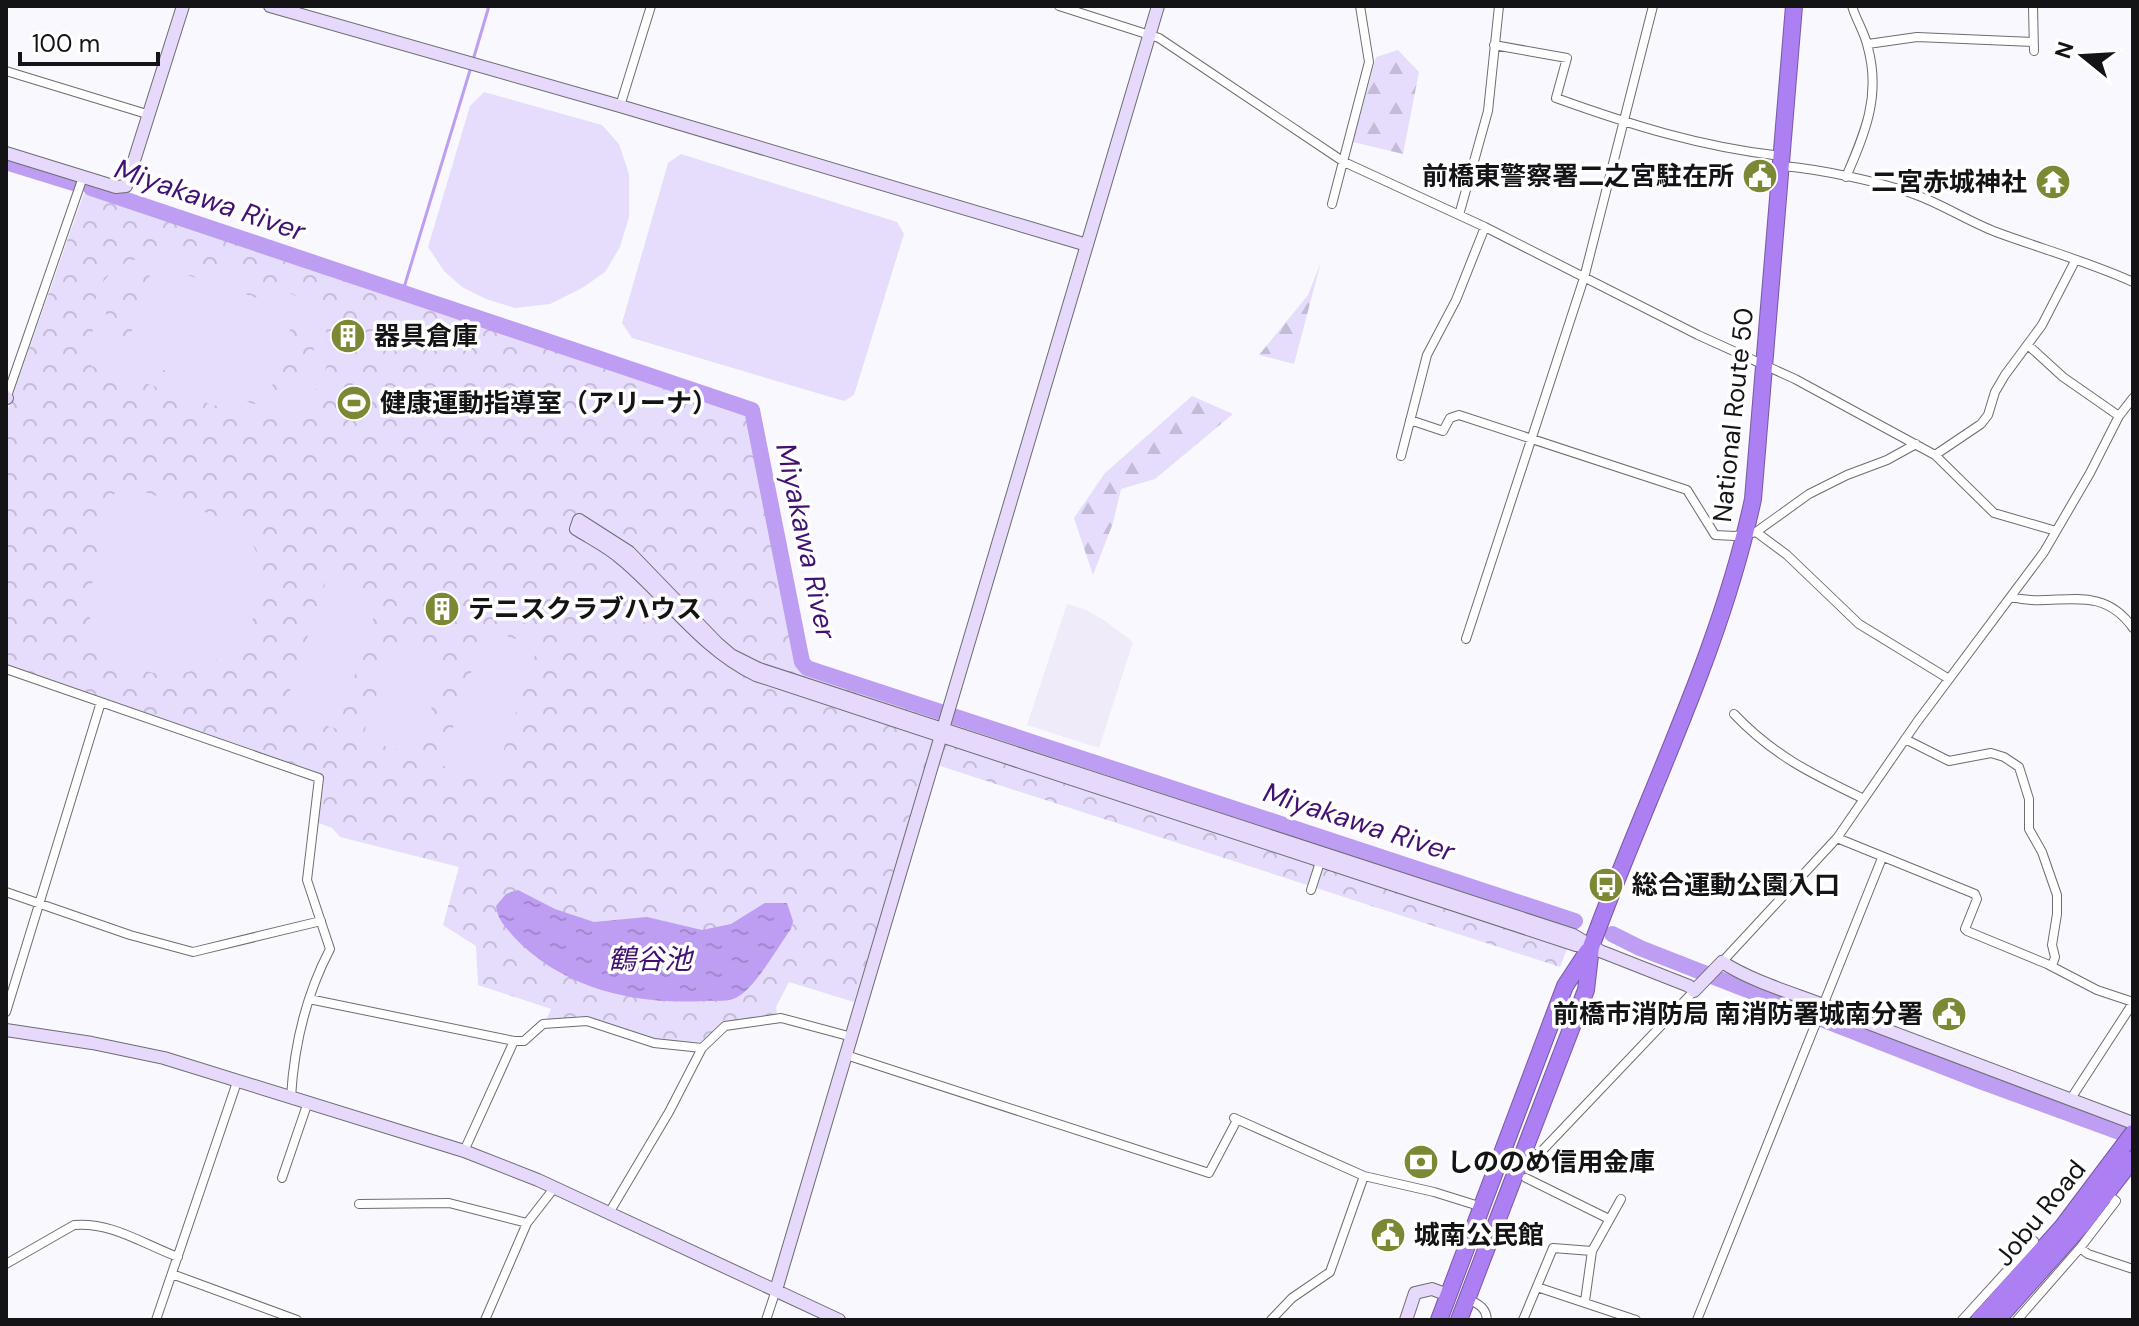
<svg xmlns="http://www.w3.org/2000/svg" width="2139" height="1326" viewBox="0 0 2139 1326" font-family="'DM Sans','Noto Sans JP',sans-serif">
	<style>
		.built { fill: #f0ebf9 }
		.forest { fill: url(#forest-firs) }
		.park { fill: url(#park-crowns) }
		.pitch { fill: #e6dcfc; fill-rule: evenodd }
		.water { fill: url(#water-ripples) }
		.lines { fill: none; stroke-linecap: round; stroke-linejoin: round }
		.stream { stroke: #bd9ef2; stroke-width: 3 }
		.river { stroke: #bd9ef2; stroke-width: 16 }
		.street-casing { stroke: #6e6c71; stroke-width: 10 }
		.secondary-casing { stroke: #6e6c71; stroke-width: 14 }
		.highway-casing { stroke: #7759a5; stroke-width: 18 }
		.street { stroke: #fff; stroke-width: 8 }
		.secondary { stroke: #e6d9fb; stroke-width: 12 }
		.highway { stroke: #ac7ff2; stroke-width: 16 }
		.labels { text-anchor: middle; dominant-baseline: central; stroke-width: 7; stroke-linejoin: round; paint-order: stroke }
		.poi-label { font-size: 26px; font-weight: bold; fill: #141315; stroke: #fff; text-anchor: start }
		.street-label { font-size: 26px; fill: #141315; stroke: #fff }
		.water-label { font-size: 28px; font-style: italic; fill: #421173; stroke: #fff }
	</style>
	<defs>
		<pattern id="forest-firs" width="22" height="20" patternUnits="userSpaceOnUse" patternTransform="scale(2)"><rect width="22" height="20" fill="#e6dcfc"/><path d="M5 1l3.5 6h-7zM16 11l3.5 6h-7z" fill="#c4bcd7"/></pattern>
		<pattern id="park-crowns" width="20" height="18" patternUnits="userSpaceOnUse" patternTransform="scale(2)"><rect width="20" height="18" fill="#e6dcfc"/><path d="M2 6a3 3 0 1 1 6 0M12 15a3 3 0 1 1 6 0" fill="none" stroke="#c4bcd7"/></pattern>
		<pattern id="water-ripples" width="26" height="14" patternUnits="userSpaceOnUse" patternTransform="scale(2)"><rect width="26" height="14" fill="#bd9ef2"/><path d="M2 4q2-2 4 0t4 0M15 11q2-2 4 0t4 0" fill="none" stroke="#a287cf"/></pattern>
	</defs>
	<rect width="100%" height="100%" fill="#f9f8fe"/>
	<path class="built" d="M1067,604L1086,610L1104,620L1133,642L1099,748L1027,725Z"/>
	<path class="forest" d="M1398,50L1419,72L1403,154L1353,142L1376,57Z
		M1321,262L1294,364L1259,355L1308,295Z
		M1192,396L1233,414L1155,479L1121,489L1113,523L1093,575L1074,518L1105,473Z"/>
	<path class="park" d="M84,193L381,293L750,413L800,672L1576,926L1560,967L928,762L854,1002L789,982L776,1007L777,1015L724,1023L703,1042L654,1040L589,1018L546,1020L551,1009L478,985L476,946L443,925L459,867L340,837L332,828L316,822L323,782L317,772L6,664V415Z"/>
	<path class="pitch" d="M484,92L602,125L619,144L629,174V217L620,247L605,272L582,288L550,304L515,308L486,299L462,287L444,271L428,247L470,106Z
		M681,154L897,222L904,234L854,395L844,401L632,338L622,323L668,163Z
		M153,253H171L292,294C305,302 316,310 323,323C340,361 315,413 273,419C265,420 256,417 248,416L91,366L95,355L103,357L93,333L92,310L100,286L115,267ZM148,265L167,266C196,275 226,285 255,295C266,299 281,301 290,308C313,324 321,355 307,379C295,399 275,404 254,404L124,359C93,318 102,286 148,265Z
		M152,268H166L287,308L295,315L267,402H254L124,356Z
		M133,488L231,521C317,586 208,720 122,659C104,646 93,633 88,610L104,509C111,495 116,489 133,488Z
		M327,578L381,595L337,729L283,712Z
		M485,629L538,646L493,782L441,765Z
		M393,645L446,663L416,756L362,739Z"/>
	<path class="water" d="M518,890L555,909L594,922L647,917L702,930L731,924L765,903H787L793,921L791,929C778,946 753,993 733,999C725,1002 712,1000 703,1001C634,1005 561,988 513,936C504,925 498,920 496,906L506,894Z"/>
	<g class="lines">
		<path class="stream" d="M473,60L489,6
			M402,294L471,67"/>
		<path class="river" d="M6,162L74,183
			M91,188C311,263 532,335 752,410L802,662L807,668L1575,921
			M1612,934L1640,948L1980,1081L2133,1137"/>
		<defs>
			<path id="street" d="M1059,6L1159,38L1344,162L1485,227L1698,335L1795,379L1935,455L1994,513L2056,531
				M2033,6L2034,51
				M1868,44L1917,37L2033,42
				M1494,45L1567,58L1556,98C1631,125 1701,147 1781,156
				M6,71L150,115
				M620,106L651,6
				M1782,166C1819,169 1883,182 1919,196C1945,206 1970,222 1996,232C2042,249 2089,262 2133,282
				M1846,177C1865,133 1881,96 1868,48C1865,33 1856,20 1852,6
				M1332,204L1369,62L1360,6
				M1459,215L1488,111L1499,6
				M2028,345L2063,377L2119,416
				M6,399L83,177
				M1410,420L1443,431L1450,418L1459,415L1687,490L1715,535L1735,536L1756,532L1809,494L1847,475L1887,460L1916,444
				M1935,455L1981,424L1988,415L1995,392L2005,375L2042,325L2075,261
				M1401,456L1427,355L1456,300L1485,227
				M1756,532L1787,555L1859,624L1949,679
				M2011,597C2056,609 2099,580 2133,628
				M1466,639L1584,278L1653,6
				M6,669L319,778L307,880L330,949C306,995 294,1046 291,1097
				M1734,714C1774,756 1812,774 1864,799
				M1905,739L1949,761L1991,753L2004,757L2019,767L2029,799V829L2042,852L2057,895V914L2052,945L2055,957L2052,966
				M1837,838L1975,894L1977,899L1965,929L1967,931L2047,964L2097,990L2133,1002
				M1311,890L1322,856
				M6,892L130,935L193,952L321,921
				M1722,962L1837,838L1917,722L2044,552L2090,473L2119,416L2133,398
				M309,999L514,1041H524L543,1024L587,1021L654,1043L702,1048
				M6,1012L101,702
				M846,1055L1209,1173L1237,1120
				M2070,1100L2133,1003
				M1234,1118L1364,1176L1434,1192L1482,1207
				M1523,1150L1538,1155L1694,991
				M464,1151L514,1041
				M282,1178L308,1102
				M1526,1178L1609,1219
				M359,1204L449,1203L527,1223L555,1187
				M609,1213L669,1112L702,1048L725,1026L781,1018L852,1037
				M2080,1248L2088,1254L2133,1269
				M1592,1251L1621,1199
				M6,1264L74,1225C112,1222 143,1244 178,1257
				M172,1274L297,1320
				M1537,1287L1636,1320
				M1468,1299C1478,1304 1486,1307 1487,1320
				M156,1320L237,1082
				M485,1320L527,1223
				M766,1320L776,1290
				M1271,1320L1292,1298L1330,1272L1364,1176
				M1523,1320L1553,1248L1592,1251L1585,1301
				M1697,1320L1882,858
				M1962,1320L2034,1241
				M2017,1320L2080,1248L2116,1201L2107,1194"/>
			<path id="secondary" d="M270,6L620,106L1087,245
				M6,153L116,187L126,186L183,6
				M6,397L7,398
				M1591,947L1576,945L756,675C702,649 668,598 623,560C609,547 592,539 576,529L579,520L629,552L717,643L731,655L759,669L1573,935L1600,951L1689,986L1694,991L1722,962C1761,987 1810,997 1852,1017L2133,1123
				M6,1030L92,1043L164,1058L464,1151L538,1180L839,1320
				M776,1290L1158,6
				M1406,1320L1415,1293L1432,1289L1448,1295"/>
			<path id="highway" d="M1439,1320L1565,986L1588,951
				M1459,1320L1586,990L1591,947C1645,798 1720,654 1753,499L1794,6
				M1979,1320L2063,1226L2133,1133
				M1997,1320L2081,1226L2133,1159"/>
		</defs>
		<use href="#street" class="street-casing"/>
		<use href="#secondary" class="secondary-casing"/>
		<use href="#highway" class="highway-casing"/>
		<use href="#street" class="street"/>
		<use href="#secondary" class="secondary"/>
		<use href="#highway" class="highway"/>
	</g>
	<defs>
		<symbol id="civic-disc" viewBox="-11 -11 22 22"><circle r="9.5" fill="#7d8835" stroke="#fff"/><path d="M-.6-6.5H3V-4.5H.6V-3L4-1V1h2V6H-6V1h2V-1L-.6-3ZM-1.2 2.5V6h2.4V2.5Z" fill="#fff"/></symbol>
		<symbol id="temple-disc" viewBox="-11 -11 22 22"><circle r="9.5" fill="#7d8835" stroke="#fff"/><path d="M0-6L5-2H3V0L6.5 2.5H4V6H1.5V3h-3V6H-4V2.5H-6.5L-3 0V-2H-5Z" fill="#fff"/></symbol>
		<symbol id="building-disc" viewBox="-11 -11 22 22"><circle r="9.5" fill="#7d8835" stroke="#fff"/><path d="M-4-6H4V6H1V3H-1V6H-4ZM-2.5-4.3h1.7v1.8h-1.7ZM.8-4.3h1.7v1.8H.8ZM-2.5-1h1.7V.8h-1.7ZM.8-1h1.7V.8H.8Z" fill="#fff"/></symbol>
		<symbol id="stadium-disc" viewBox="-11 -11 22 22"><circle r="9.5" fill="#7d8835" stroke="#fff"/><path d="M0-5a6.5 5 0 1 0 0 10a6.5 5 0 1 0 0-10ZM-3.5-1.8h7v3.6h-7Z" fill="#fff"/></symbol>
		<symbol id="bus-disc" viewBox="-11 -11 22 22"><circle r="9.5" fill="#7d8835" stroke="#fff"/><path d="M-5-6H5V4H4V6H2V4H-2V6H-4V4H-5ZM-3.5-4V0h7V-4ZM-3.5 1.2v1.5H-2V1.2ZM2 1.2v1.5H3.5V1.2Z" fill="#fff"/></symbol>
		<symbol id="bank-disc" viewBox="-11 -11 22 22"><circle r="9.5" fill="#7d8835" stroke="#fff"/><path d="M-6-4H6V4H-6ZM0-2.3a2.3 2.3 0 1 0 0 4.6a2.3 2.3 0 1 0 0-4.6Z" fill="#fff"/></symbol>
	</defs>
	<g fill-rule="evenodd">
		<use href="#civic-disc" x="1740" y="156" width="40" height="40"/>
		<use href="#temple-disc" x="2033" y="162" width="40" height="40"/>
		<use href="#building-disc" x="328" y="316" width="40" height="40"/>
		<use href="#stadium-disc" x="334" y="383" width="40" height="40"/>
		<use href="#building-disc" x="422" y="589" width="40" height="40"/>
		<use href="#bus-disc" x="1586" y="865" width="40" height="40"/>
		<use href="#civic-disc" x="1929" y="994" width="40" height="40"/>
		<use href="#bank-disc" x="1401" y="1142" width="40" height="40"/>
		<use href="#civic-disc" x="1368" y="1215" width="40" height="40"/>
	</g>
	<g class="labels">
		<g class="poi-label">
			<text x="1734" y="176" text-anchor="end">前橋東警察署二之宮駐在所</text>
			<text x="2027" y="182" text-anchor="end">二宮赤城神社</text>
			<text x="374" y="336">器具倉庫</text>
			<text x="380" y="403">健康運動指導室（アリーナ）</text>
			<text x="468" y="609">テニスクラブハウス</text>
			<text x="1632" y="885">総合運動公園入口</text>
			<text x="1923" y="1014" text-anchor="end">前橋市消防局 南消防署城南分署</text>
			<text x="1447" y="1162">しののめ信用金庫</text>
			<text x="1414" y="1235">城南公民館</text>
		</g>
		<g class="street-label">
			<text transform="translate(1733 415) rotate(-84)">National Route 50</text>
			<text transform="translate(2040 1213) rotate(-51)">Jobu Road</text>
		</g>
		<g class="water-label">
			<text transform="translate(210 200) rotate(19)">Miyakawa River</text>
			<text transform="translate(806 541) rotate(78)">Miyakawa River</text>
			<text transform="translate(1359 822) rotate(18)">Miyakawa River</text>
			<text x="650" y="959">鶴谷池</text>
		</g>
	</g>
	<rect width="2139" height="1326" fill="none" stroke="#141315" stroke-width="16"/>
	<g transform="translate(2083 56) rotate(288)" stroke="#ffffff" stroke-width="6" paint-order="stroke">
	<path d="M0-6L14 30L0 20L-14 30Z" fill="#141315"/>
	<text y="-12" font-size="22" font-weight="bold" text-anchor="middle" fill="#141315">N</text>
	</g>
	<path d="M20 52v12h138v-12" fill="none" stroke="#141315" stroke-width="4"/>
	<text x="32" y="52" font-size="24" fill="#141315" stroke="#ffffff" stroke-width="6" paint-order="stroke">100 m</text>
</svg>
